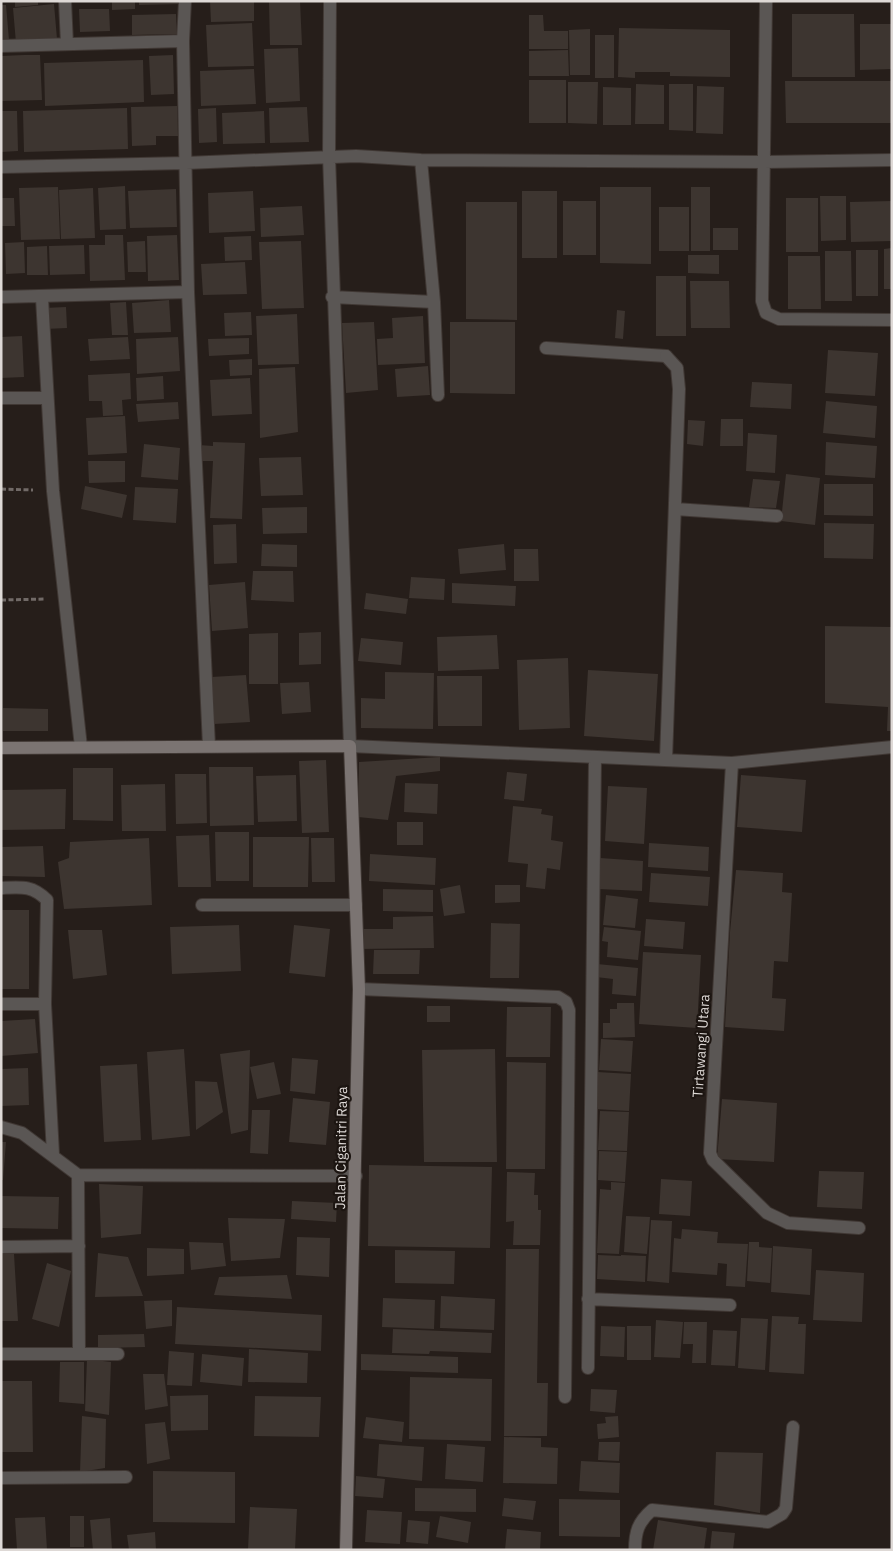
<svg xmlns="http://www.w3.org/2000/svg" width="893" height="1551" viewBox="0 0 893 1551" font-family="'IBM Plex Sans',sans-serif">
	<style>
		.building { fill: #3d3530 }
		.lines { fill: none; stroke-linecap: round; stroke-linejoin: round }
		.lane-casing { stroke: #403834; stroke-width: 14 }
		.street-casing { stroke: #403834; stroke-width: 14 }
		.secondary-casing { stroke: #403834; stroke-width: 14 }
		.path { stroke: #716a67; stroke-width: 3; stroke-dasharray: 5 2.5; stroke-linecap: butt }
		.lane { stroke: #5a5654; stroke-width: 12 }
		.street { stroke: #5a5654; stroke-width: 12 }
		.secondary { stroke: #7b7472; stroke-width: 12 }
		.labels { text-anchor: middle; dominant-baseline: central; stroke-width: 4.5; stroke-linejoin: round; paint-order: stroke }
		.street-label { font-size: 14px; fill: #ded9d6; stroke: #1c1511 }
	</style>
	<rect width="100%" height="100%" fill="#261e1a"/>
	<path class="building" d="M15,1H38V5L15,7Z
		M112,1H135V9L112,10Z
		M139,1H181V4L139,5Z
		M210,1H254V21L211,22Z
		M269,1H300L302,45H270Z
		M54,4L57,39L16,43L13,8Z
		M1,5H6L9,40L1,41Z
		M79,9H109L110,31L80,32Z
		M176,14L177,34L132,35V15Z
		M792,14H854L855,77H792Z
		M529,15H543L544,31H568V49H529Z
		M252,23L254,66L208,67L206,25Z
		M860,24H892V69L860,70Z
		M619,28L730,30V77L670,76V72H635V78L618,77Z
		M590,29V75H570L569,30Z
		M595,35H614V78H595Z
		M298,48L300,101L266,103L264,49Z
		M568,50L569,76H529V51Z
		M24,55H40L42,100L1,101V56Z
		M173,55L174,94L151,95L149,56Z
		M143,60L144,102L45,106L44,63Z
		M254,69L256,104L201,106L200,71Z
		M529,80H566V123H529Z
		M785,81H892V123H786Z
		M568,82H598L597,124L568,123Z
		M636,84L664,85V124H635Z
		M669,84H693V131L669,130Z
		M697,86L724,87L723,134L696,133Z
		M603,87L631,88V125H603Z
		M177,106L178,136H156V145L132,146L131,107Z
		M307,107L309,142L270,143L269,108Z
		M127,108L128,149L24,152L23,111Z
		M216,108L217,142L199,143L198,109Z
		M1,111H17L18,151L1,152Z
		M264,111L265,143L223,144L222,113Z
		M125,186L126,229L100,230L98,188Z
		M58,187L60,239L21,240L19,188Z
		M600,187H651V264L600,263Z
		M691,187H710V251H691Z
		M93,188L95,238L61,239L59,190Z
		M176,189L177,227L130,228L128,191Z
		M253,191L255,231L209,233L208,193Z
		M522,191H557V258H522Z
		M820,196H846V240L821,241Z
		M1,198H14L15,226H1Z
		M786,198H818V252H786Z
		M563,201H596V255H563Z
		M892,201V241L851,242L850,202Z
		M466,202H517V320L466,319Z
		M302,206L304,235L261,237L260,208Z
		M659,207H689V251H659Z
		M713,228H738V250H713Z
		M105,235H123L125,280L90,281L89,245H105Z
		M177,235L179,280L148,281L147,236Z
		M251,236L252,260L225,261L224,237Z
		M145,241L146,272H128L127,242Z
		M301,241L304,308L262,309L259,242Z
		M24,242L25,273L6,274L5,243Z
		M84,245L85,274L50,275L49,246Z
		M47,246L48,275H27V247Z
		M892,248V289H884V249Z
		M856,250H878V296H856Z
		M825,251H851L852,301H825Z
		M688,255H719V274L688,273Z
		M788,256H820L821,309H788Z
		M245,262L247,294L203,295L201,264Z
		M656,276H686V336H656Z
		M690,281H729L730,328H691Z
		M169,300L171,332L134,333L132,303Z
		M126,302L128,335H112L110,303Z
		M66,307L67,328L45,329L44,308Z
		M617,310L625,311L623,339L615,338Z
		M251,312L252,335L225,336L224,313Z
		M297,314L299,364L258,365L256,316Z
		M423,316L425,363L378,365L377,339L393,338L392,318Z
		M374,322L378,390L346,393L342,323Z
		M450,322H515V394L450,393Z
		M22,336L24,377L1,378V337Z
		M128,337L130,359L90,361L88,339Z
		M178,337L180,371L137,374L136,339Z
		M249,338V354L209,356L208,339Z
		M828,350L878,353L875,396L825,393Z
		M252,359V375L230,376L229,360Z
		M428,366L430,395L397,397L395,369Z
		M295,367L298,432L260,438L259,369Z
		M130,373L131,399L122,400L123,415L103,416L102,401H89L88,375Z
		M163,376L164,399L137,401L136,378Z
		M250,378L252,414L212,416L210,380Z
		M752,382L792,384L791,409L750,407Z
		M826,401L877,406L875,438L823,433Z
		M178,402L179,419L138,422L136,404Z
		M125,416L127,453L88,455L86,418Z
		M721,419H743V446H720Z
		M688,420L705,421L703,446L687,444Z
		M748,433L777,435L775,473L746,471Z
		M213,442L245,443L242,519L210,518L213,461H199V445L213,446Z
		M826,442L877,446L875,478L825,475Z
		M144,444L180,448L178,480L141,477Z
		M301,457L303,495L261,496L259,458Z
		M88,461H125V482L89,483Z
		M786,474L820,478L815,525L781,521Z
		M753,479L780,481L776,508L749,507Z
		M824,484H873V516L824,515Z
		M85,486L127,495L122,518L81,509Z
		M135,487L178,489L176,523L133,520Z
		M307,507V533L263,534L262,508Z
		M824,523L874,524L873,559L824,558Z
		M236,524L237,563L214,564L213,525Z
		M262,544L297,545V567L261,566Z
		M504,544L506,570L460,574L458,549Z
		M514,549H538L539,581H514Z
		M253,571H293L294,602L251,600Z
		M411,577L445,579L444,600L409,598Z
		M245,582L248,628L212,631L209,585Z
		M452,583L516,586L515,606L452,603Z
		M366,593L408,599L406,614L364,609Z
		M825,626L892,627V731H887L888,707L825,703Z
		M321,632V664L299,665V633Z
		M278,633V684H249V634Z
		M497,635L499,669L438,671L437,637Z
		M361,638L403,642L401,665L358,661Z
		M568,658L570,728L519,730L517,660Z
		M588,670L658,674L654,741L584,736Z
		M385,672L434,673L433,729L361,728V698L385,699Z
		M246,675L250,722L214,724L211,677Z
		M437,676H482V726H438Z
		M309,682L311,712L282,714L280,683Z
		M3,708L48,709V731H3Z
		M440,757V771L396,776L388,820L358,817L359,762Z
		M326,760L329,832L302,833L299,761Z
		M209,767H253L254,825L210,826Z
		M73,768H113V821L73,820Z
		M507,772L527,774L524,801L504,799Z
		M175,774H206L207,823L176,824Z
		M296,775L297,821L258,822L256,776Z
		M741,775L806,780L802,832L737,827Z
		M405,783L438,784L437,814L404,812Z
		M165,784L166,831H122L121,785Z
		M608,786L647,788L644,844L605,841Z
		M66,789L65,829L1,830V790Z
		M513,806L542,809L541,814L553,816L551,840L563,842L560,870L547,868L545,889L526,887L528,864L508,862Z
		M397,822H423V845H397Z
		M215,832H249V881H216Z
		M209,835L211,887H178L176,836Z
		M253,837H309L308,887H253Z
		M149,838L152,905L64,909L58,862L69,858L70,842Z
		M311,838H334L335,882H312Z
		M649,843L709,847L708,871L648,867Z
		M43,846L45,877L1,876V847Z
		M370,854L436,858L435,885L369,881Z
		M600,858L643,861L642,891L599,889Z
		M736,870L783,873L782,892L792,893L788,962L774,961L772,998L786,999L784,1031L725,1027L730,932Z
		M651,873L710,877L708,906L649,902Z
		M460,885L465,913L444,916L440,889Z
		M495,885H520V902L495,903Z
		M383,889L433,890V912L383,911Z
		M606,895L638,899L635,928L603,925Z
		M1,910H29V989H1Z
		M433,916L434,948L359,949V929H393V917Z
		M646,919L685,922L683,949L644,946Z
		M491,923L520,924L519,978H490Z
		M239,925L241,971L172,974L170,927Z
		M294,925L330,929L325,977L289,973Z
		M604,927L641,931L638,960L607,957L608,942L602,941Z
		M68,930H102L107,975L73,979Z
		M374,950H420L419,974H373Z
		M643,952L701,955L697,1028L639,1024Z
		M597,964L638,968L636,996L612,994L613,979L596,977Z
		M617,1003H634L635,1037L603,1038V1023H610V1009H617Z
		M427,1006H450V1022H427Z
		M507,1007H551L550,1057H506Z
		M35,1019L38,1053L1,1056V1021Z
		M601,1039L633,1041L631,1072L599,1070Z
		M184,1049L190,1136L152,1140L147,1052Z
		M495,1049L497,1162H424L422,1050Z
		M250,1050L248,1130L231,1134L220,1054Z
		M292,1058L318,1060L315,1094L290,1091Z
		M274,1062L281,1094L257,1099L250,1067Z
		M507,1062L546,1063L545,1169H506Z
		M137,1064L141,1140L104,1142L100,1066Z
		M28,1068L29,1105L1,1106V1069Z
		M597,1072L631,1074L629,1111L595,1109Z
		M195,1081L217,1082L223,1112L196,1130Z
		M293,1098L330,1102L326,1145L289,1142Z
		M722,1099L777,1103L774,1162L717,1159Z
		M252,1110H270L268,1154L250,1153Z
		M600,1111L629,1112L627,1151L598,1150Z
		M1,1142H6L3,1180H1Z
		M599,1151L627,1152L625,1182L598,1180Z
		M369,1165L492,1167L490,1248L368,1246Z
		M819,1171L864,1172L862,1209L817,1207Z
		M507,1172L535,1173L534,1195H538V1210H541L540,1245H513L514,1221L506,1222Z
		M661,1179L692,1181L690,1216L659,1214Z
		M611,1182L625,1183L619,1254L597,1253L600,1189L611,1190Z
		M99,1184L143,1186L141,1234L101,1238Z
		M1,1196L59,1197L58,1229L1,1228Z
		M292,1201L337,1203L336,1222L291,1219Z
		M626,1216L650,1217L647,1254L624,1252Z
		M228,1218L285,1219L280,1258L231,1261Z
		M651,1220L672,1221L669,1283L647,1281Z
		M682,1229L718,1232L717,1243L748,1244L745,1287L726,1286L727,1264L718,1263L717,1275L672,1272L674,1238L681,1239Z
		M297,1237L330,1238L329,1277L296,1275Z
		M189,1242L223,1243L226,1266L191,1270Z
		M749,1242H759V1247L772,1248L770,1283L747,1281Z
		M773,1246L812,1249L810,1295L771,1292Z
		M147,1248L184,1249V1274L147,1276Z
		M506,1249H539L537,1383H548L547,1436H504Z
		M395,1250L455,1251L454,1284L395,1283Z
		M98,1253L128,1257L143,1296L95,1297Z
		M1,1254H14L18,1321H1Z
		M598,1255L621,1256V1264V1255L646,1256L645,1282L597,1279Z
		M47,1263L71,1271L59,1327L32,1319Z
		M816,1270L864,1273L862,1322L813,1320Z
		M287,1275L292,1299L214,1295L219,1277Z
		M441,1296L495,1299L494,1330L440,1328Z
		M383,1298L435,1300L434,1329L382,1327Z
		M172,1300V1326L146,1329L144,1301Z
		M177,1307L322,1315L321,1351L175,1344Z
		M772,1316L799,1317L798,1324H806L804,1374L769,1372Z
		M741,1318L768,1319L765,1370L738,1368Z
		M656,1320L683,1322L680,1358L654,1357Z
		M684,1322H707L706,1363H692L693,1344H683Z
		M601,1326L625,1327L624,1357L600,1356Z
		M627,1326H651V1360H627Z
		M393,1329L492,1333L491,1353L430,1351L429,1354L392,1353Z
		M713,1330L737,1331L735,1366L711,1365Z
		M144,1334L145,1347L98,1348V1335Z
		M249,1349L308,1353L307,1383L248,1382Z
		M169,1351L194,1353L192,1386L167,1385Z
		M202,1354L244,1358L242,1386L200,1382Z
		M361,1354L458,1357V1373L361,1370Z
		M87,1359L111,1362L109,1415L85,1411Z
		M60,1362H84V1404L59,1402Z
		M143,1374H164L168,1406L145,1410Z
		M410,1377L492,1379L491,1441L409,1439Z
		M1,1381H32L33,1452H1Z
		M591,1389L617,1390L615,1413L590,1411Z
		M208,1395V1430L171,1431L170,1396Z
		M255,1396L321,1397L319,1437L254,1436Z
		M82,1416L106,1419L105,1468L80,1472Z
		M618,1416L619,1437L598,1439L597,1424L606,1423L605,1417Z
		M366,1417L404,1422L402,1442L363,1438Z
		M165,1422L170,1459L147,1464L145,1424Z
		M504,1437L541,1438V1447L558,1448L557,1484L503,1483Z
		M599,1442H620L619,1461L598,1460Z
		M379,1444L424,1447L422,1481L377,1476Z
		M447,1444L485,1447L483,1482L445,1479Z
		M716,1452L763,1453L760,1513L714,1505Z
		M581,1461L620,1463L619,1493L579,1491Z
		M153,1471L235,1472V1523L153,1522Z
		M356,1476L385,1479L383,1498L355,1496Z
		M415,1488L476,1489V1512L415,1511Z
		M504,1498L536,1501L533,1520L502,1516Z
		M559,1499L620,1500V1537L559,1536Z
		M250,1507L297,1509L295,1550H248Z
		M367,1510L402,1512L400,1544L365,1542Z
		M70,1516H84V1547H70Z
		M440,1516L471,1522L468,1543L436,1537Z
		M45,1517L47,1550H17L15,1518Z
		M110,1518L112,1550H93L90,1520Z
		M408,1520L430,1522L428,1544L406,1542Z
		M658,1520L707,1528L704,1550H653Z
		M507,1529L541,1532L540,1550H505Z
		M712,1531L735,1533L733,1550H710Z
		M155,1532L156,1550H129L127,1535Z"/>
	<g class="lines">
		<defs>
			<path id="lane" d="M546,348L666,356"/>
			<path id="street" d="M65,1L67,44
				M185,1L183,41L188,292L209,746
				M330,1L329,156L350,746L732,763L892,747
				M766,1L762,301L766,313L779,319L892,320
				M1,46L183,41
				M421,160L434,302L438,395
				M1,167L186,163L356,156L421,160L764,162L892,160
				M1,297L188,292
				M332,297L434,302
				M42,298L53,491L81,747
				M1,398H46
				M675,509L777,516
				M666,760L679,389L677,368L666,356
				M732,763L710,1153L713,1160L767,1213L788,1223L859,1228
				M1,888C21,887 32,885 47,900L45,1004H1
				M202,905H356
				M359,989L558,997L566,1002L569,1010L565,1397
				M45,1004L53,1154
				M1,1127L22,1133L78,1175L356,1176
				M78,1175L79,1353
				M1,1247L79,1246
				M588,1299L730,1305
				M1,1354H118
				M588,1368L595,758
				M1,1478L126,1477
				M635,1550C635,1532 638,1522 652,1510L768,1522L782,1514L786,1508L793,1427"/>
			<path id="secondary" d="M1,748L350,746L359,989L346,1550"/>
		</defs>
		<use href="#lane" class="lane-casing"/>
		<use href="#street" class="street-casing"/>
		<use href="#secondary" class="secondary-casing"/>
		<path class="path" d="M1,489L33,490
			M1,600L46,599"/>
		<use href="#lane" class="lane"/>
		<use href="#street" class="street"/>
		<use href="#secondary" class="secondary"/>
	</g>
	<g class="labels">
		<g class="street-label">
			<text transform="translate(701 1046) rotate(-86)">Tirtawangi Utara</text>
			<text transform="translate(341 1148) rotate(-89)">Jalan Ciganitri Raya</text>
		</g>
	</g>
	<rect width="893" height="1551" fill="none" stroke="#ded9d6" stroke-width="5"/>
</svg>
